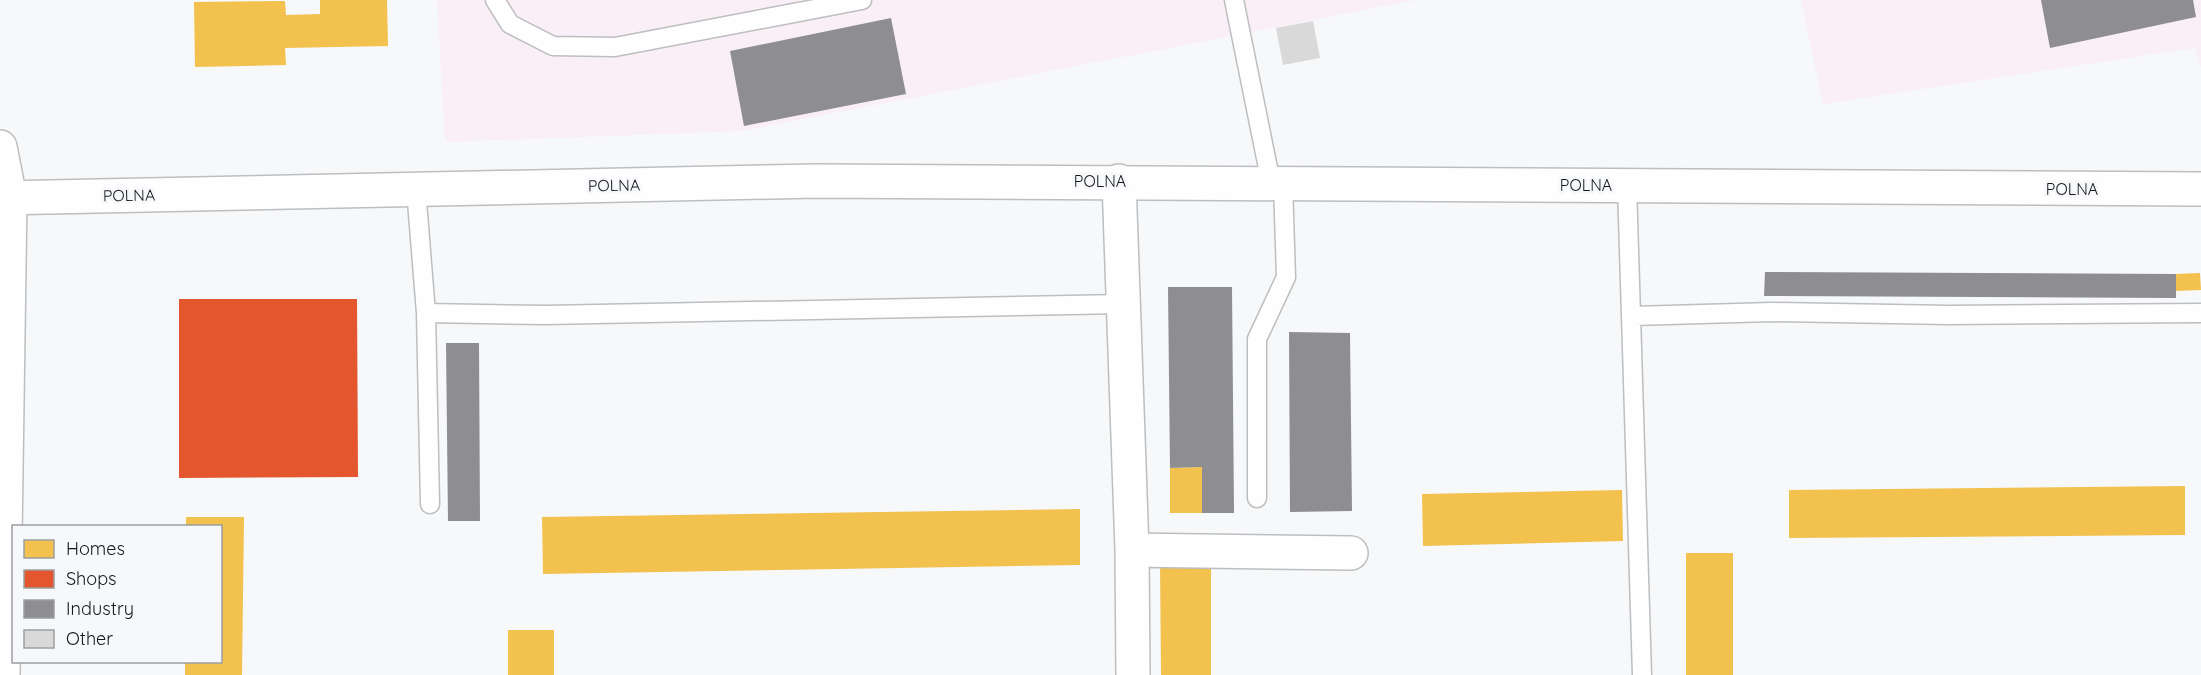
<svg xmlns="http://www.w3.org/2000/svg" width="2201" height="675" viewBox="0 0 2201 675" font-family="Quicksand,sans-serif">
	<style>
		.industrial { fill: #faeef7 }
		.homes { fill: #f2c14e }
		.shops { fill: #e4572e }
		.industry { fill: #8d8d92 }
		.building { fill: #d9d9da }
		.lines { fill: none; stroke-linecap: round; stroke-linejoin: round }
		.service-casing { stroke: #bdbebf; stroke-width: 21 }
		.minor-casing { stroke: #bdbebf; stroke-width: 36 }
		.tertiary-casing { stroke: #bdbebf; stroke-width: 36 }
		.service { stroke: #fefefe; stroke-width: 18 }
		.minor { stroke: #fefefe; stroke-width: 33 }
		.tertiary { stroke: #fefefe; stroke-width: 33 }
		.labels { text-anchor: middle; dominant-baseline: central; stroke-width: 6; stroke-linejoin: round; paint-order: stroke }
		.street-label { font-size: 16px; fill: #151617; stroke: #f6f8fb }
	</style>
	<rect width="100%" height="100%" fill="#f7f8fa"/>
	<path class="industrial" d="M437,0H1416L742,131L445,142Z
		M1801,0H2201V67L2195,48L1823,104Z"/>
	<path class="homes" d="M320,0H387L388,46L285,48L286,65L195,67L194,2L285,1L286,15L320,14Z
		M2200,273L2201,290L2176,291V274Z
		M1202,467V513H1170V468Z
		M2185,486V535L1789,538V490Z
		M1622,490L1623,541L1423,546L1422,494Z
		M1080,509V565L543,574L542,517Z
		M186,517H244L242,675H185V662H220V526H186Z
		M1686,553H1733V675H1686Z
		M1160,561H1211V675H1161Z
		M508,630H554V675H508Z"/>
	<path class="shops" d="M179,299H357L358,477L179,478Z"/>
	<path class="industry" d="M2041,0H2193L2196,17L2050,48Z
		M891,18L906,94L744,126L730,51Z
		M1765,272L2176,274V298L1764,296Z
		M1168,287H1232L1234,513H1202V467L1170,468Z
		M1289,332L1350,333L1352,511L1290,512Z
		M446,343H479L480,521H448Z"/>
	<path class="building" d="M1313,21L1320,58L1283,65L1276,28Z"/>
	<g class="lines">
		<defs>
			<path id="service" d="M495,0L510,24L553,46L615,47L862,0
				M1234,0L1271,183
				M1627,185L1642,675
				M416,189L426,313L430,504
				M426,313L545,315L1124,304
				M1632,316L1772,312L1949,315L2201,313
				M1257,498V339L1286,277L1283,183"/>
			<path id="minor" d="M1119,181L1132,550L1133,675
				M1132,550L1351,553
				M3,675L10,198"/>
			<path id="tertiary" d="M0,147L10,198
				M0,198L816,181L2201,189"/>
		</defs>
		<use href="#service" class="service-casing"/>
		<use href="#minor" class="minor-casing"/>
		<use href="#tertiary" class="tertiary-casing"/>
		<use href="#service" class="service"/>
		<use href="#minor" class="minor"/>
		<use href="#tertiary" class="tertiary"/>
	</g>
	<g class="labels">
		<g class="street-label">
			<text x="1100" y="181">POLNA</text>
			<text transform="translate(614 185) rotate(-1)">POLNA</text>
			<text x="1586" y="185">POLNA</text>
			<text x="2072" y="189">POLNA</text>
			<text transform="translate(129 195) rotate(-1)">POLNA</text>
		</g>
	</g>
	<rect x="12" y="525" width="210" height="138" fill="#f6f8fb" stroke="#9c9ea0" stroke-width="1.5"/>
	<rect x="24" y="540" width="30" height="18" fill="#f2c14e" stroke="#9c9ea0" stroke-width="1.5"/>
	<text x="66" y="555" font-size="18" fill="#151617">Homes</text>
	<rect x="24" y="570" width="30" height="18" fill="#e4572e" stroke="#9c9ea0" stroke-width="1.5"/>
	<text x="66" y="585" font-size="18" fill="#151617">Shops</text>
	<rect x="24" y="600" width="30" height="18" fill="#8d8d92" stroke="#9c9ea0" stroke-width="1.5"/>
	<text x="66" y="615" font-size="18" fill="#151617">Industry</text>
	<rect x="24" y="630" width="30" height="18" fill="#d9d9da" stroke="#9c9ea0" stroke-width="1.5"/>
	<text x="66" y="645" font-size="18" fill="#151617">Other</text>
</svg>
